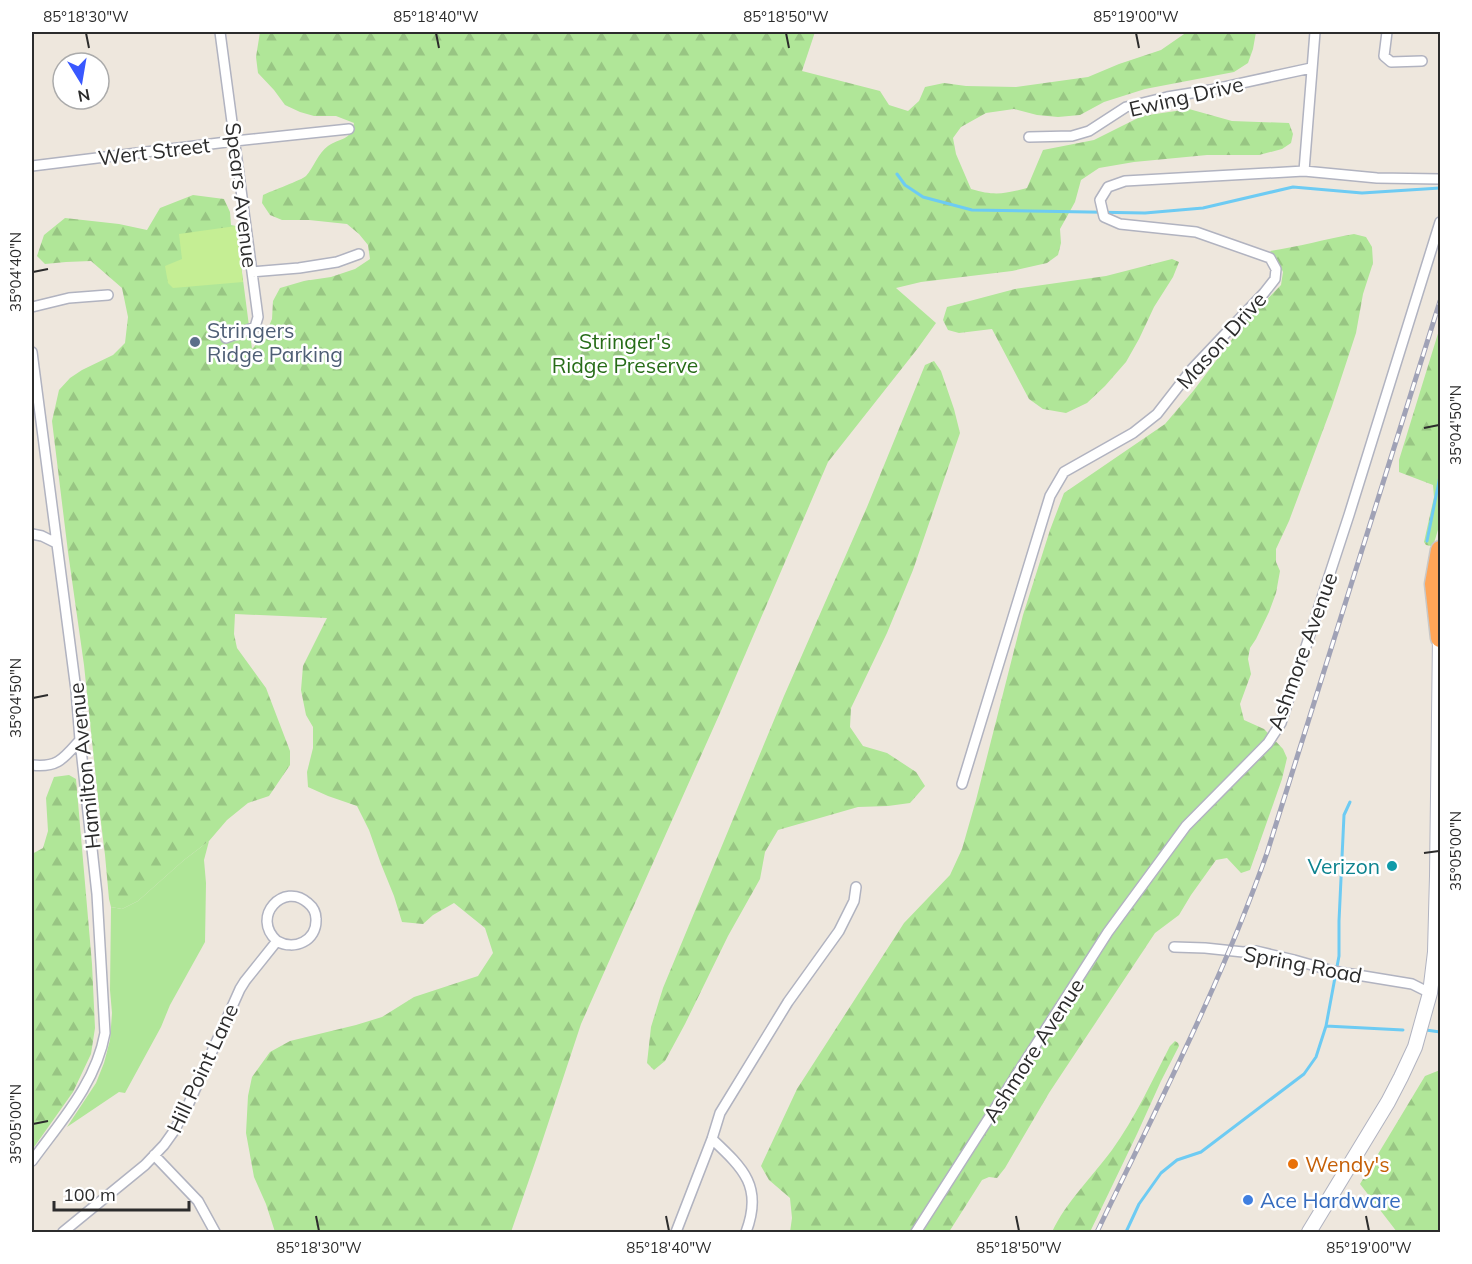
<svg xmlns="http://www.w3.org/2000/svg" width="1472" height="1264" viewBox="0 0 1472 1264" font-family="Mulish,sans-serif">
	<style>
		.grass { fill: #b0e698 }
		.forest { fill: url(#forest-firs) }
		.pitch { fill: #c5ee94 }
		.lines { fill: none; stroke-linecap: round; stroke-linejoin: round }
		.stream { stroke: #6dcbf3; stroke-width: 3 }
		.minor-casing { stroke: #b1b3c0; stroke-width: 12 }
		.secondary-casing { stroke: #b1b3c0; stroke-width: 16 }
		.motorway-casing { stroke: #c8c8c8; stroke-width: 21 }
		.minor { stroke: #fff; stroke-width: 9 }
		.secondary { stroke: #fff; stroke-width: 14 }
		.motorway { stroke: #ffa557; stroke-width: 18 }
		.rail-casing { stroke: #a0a2b6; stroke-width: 5 }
		.rail { stroke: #fff; stroke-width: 3; stroke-dasharray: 9; stroke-linecap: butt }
		.ticks { fill: none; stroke: #2c2c2c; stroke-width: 2 }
		.service-dot { fill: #5c6f8a; stroke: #fff; stroke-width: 2 }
		.culture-dot { fill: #0f9aa8; stroke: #fff; stroke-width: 2 }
		.food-dot { fill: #e8710a; stroke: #fff; stroke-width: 2 }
		.shop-dot { fill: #3f7fe0; stroke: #fff; stroke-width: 2 }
		.labels { text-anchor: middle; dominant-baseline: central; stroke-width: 5; stroke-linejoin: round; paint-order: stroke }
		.street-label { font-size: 21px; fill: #2c2c2c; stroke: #fff }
		.service-label { font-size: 21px; fill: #4e5e75; stroke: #fff; text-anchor: start }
		.park-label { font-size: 21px; fill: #276c18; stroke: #fff }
		.culture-label { font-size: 21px; fill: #0d838f; stroke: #fff; text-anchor: end }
		.food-label { font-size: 21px; fill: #c56008; stroke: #fff; text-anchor: start }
		.shop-label { font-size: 21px; fill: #366cbe; stroke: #fff; text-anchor: start }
		.neatline { fill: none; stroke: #2c2c2c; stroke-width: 2 }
		.ticks-label { font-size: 15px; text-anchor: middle; fill: #2c2c2c }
	</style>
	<defs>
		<pattern id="forest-firs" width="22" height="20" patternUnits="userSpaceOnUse" patternTransform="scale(1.5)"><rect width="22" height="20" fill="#b0e698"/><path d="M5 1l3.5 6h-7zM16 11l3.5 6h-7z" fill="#98c583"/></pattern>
	</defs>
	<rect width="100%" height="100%" fill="#eee7dd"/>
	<path class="grass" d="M209,841L204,860L206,883L205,942L170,1005L161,1027L125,1093L119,1092L67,1127L96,1083L104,1063L110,1040L112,1013L110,990L111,907L122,909L138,901L184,860Z"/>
	<path class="forest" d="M260,32H815L802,71L880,91L889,105L908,111L919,101L925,87L944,83L966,86L1016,87L1088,77L1119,64L1161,50L1187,32H1256L1253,49L1248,63L1234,72L1145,89L1104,102L1080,115L1058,117L1037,115L1014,109L986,113L961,127L953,138L956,154L971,189C995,196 1003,194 1027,188L1043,150L1094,140L1142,116L1189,109L1232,121L1289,123L1293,134L1291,143L1282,149L1259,155H1207L1134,162L1099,168L1081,180L1075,202L1060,229L1061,243L1058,255L1047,263L1012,271L921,282L896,288L936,323L918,348L828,462L720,713L581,1024L539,1151L511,1232H275L266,1204L254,1177L246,1133L248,1096L252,1077L270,1052L290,1041L356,1025L382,1017L414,997L478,976L493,953L485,928L454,903L433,915L423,924L402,922L394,896L381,864L369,830L357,806L328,796L308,787L307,772L313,748V727L306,715L301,690L303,666L327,618L235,614L234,634L237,648L266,688L290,751V765L269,796L248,803L227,820L209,841L184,860L138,901L122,909L111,907L109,899L105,855L98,798L84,665L68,552L52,421L59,390L70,378L82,370L113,355L125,343L128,317L122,288L91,261L66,262L45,264L37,256L44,235L65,218L119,224L147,230L160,208L193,195L224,199L230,212L231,225L236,226L252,349L265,335L272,319L273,301L280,288L304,281L331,277L355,269L370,259L368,245L359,234L347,224L309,220H282L270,215L262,203L263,195C271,191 302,180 306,176C314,167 318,153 328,146C341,137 350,142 354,123L336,116H314L300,112L285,105L274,90L258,73L256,57Z
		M1354,234L1366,237L1372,247L1373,263L1363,294L1356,333L1332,406L1289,521L1276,549V562L1280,571L1276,593L1269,612L1256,639L1250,648L1248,659L1251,674L1240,704L1244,720L1264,729L1283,749L1287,758L1282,779L1250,870L1241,873L1227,858L1216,860L1191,895L1179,915L1155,933L1049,1093L1005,1168L997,1178L989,1177L982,1180L949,1232H790L792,1218L790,1198L769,1180L761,1166L797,1089L904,923L950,875L962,849L976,800L1023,615L1050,530L1064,493L1165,424L1194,390L1245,322L1281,285L1283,272L1277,259L1270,251C1298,247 1325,239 1354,234Z
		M1172,259L1179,262L1173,277L1154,307L1139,339L1126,362L1105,386L1087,403L1066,413L1043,409L1029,399L992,329L959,333L948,330L943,320L947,307L1015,289L1106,276Z
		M1440,327V523L1434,543L1431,546L1426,545L1424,542L1434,497L1433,485L1399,472V460Z
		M934,361L941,371L954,409L960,433L913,570L887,633L851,708L850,727L863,746L887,753L916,772L925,786L910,803L888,806L858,807L778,830L765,852L760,879L728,936L685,1024L665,1061L654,1070L647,1063L651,1027L663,988L784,696L867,507L925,365Z
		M69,775L76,779L92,964L95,1028L91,1054L73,1092L32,1150V854L43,848L48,831L46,798L54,777Z
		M1175,1041L1178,1043L1179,1046L1161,1081L1137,1134L1090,1232H1052C1066,1202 1092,1177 1112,1150C1135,1118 1152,1081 1170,1046Z
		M1440,1070V1232H1397L1360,1184L1425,1076Z"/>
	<path class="pitch" d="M236,226L243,282L173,288L168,283L165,266L182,259L179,234Z"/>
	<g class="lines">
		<path class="stream" d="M897,174L905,185L923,197L972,210L1145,213L1203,208L1293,187L1362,193L1440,188
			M1427,541L1440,476
			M1326,1026L1403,1030
			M1426,1030L1440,1032
			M1126,1232L1139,1204L1161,1173L1177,1160L1201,1152L1304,1074L1316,1057L1326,1026L1339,956V921L1344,815L1350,802"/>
		<defs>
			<path id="minor" d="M220,32L258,317L255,327L226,338
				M1387,32L1384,56L1391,62L1422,61
				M1029,137L1072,136L1089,131L1126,107L1167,97L1210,90L1311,68
				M32,166L235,141L349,129
				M1304,171L1315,32
				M252,272L299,268L337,262L359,254
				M32,307L69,298L108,295
				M32,352L76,690L80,740L97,894L105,1033C96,1083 61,1121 32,1161
				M32,534L42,536L56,543
				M32,765C58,768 64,758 80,740
				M962,784L1050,496L1064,472L1133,433L1157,414L1192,369L1264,293L1275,279L1276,269L1270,258L1196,232L1120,224L1104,217L1100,200L1108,187L1125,181L1304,171L1377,178L1440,179
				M1174,947L1205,948L1243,952L1256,951L1294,960L1333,971L1412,984L1430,993
				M712,1139C744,1169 763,1187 746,1232
				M154,1155L198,1201L215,1232
				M63,1232L145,1165L164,1145L174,1131L189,1103L240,989L245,981L277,941C250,917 284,881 308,903C313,907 316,913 316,919C317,941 294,951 277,941
				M676,1232L712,1139L720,1113L788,1002L839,931L854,901L856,887
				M916,1232L1108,932L1186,826L1268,743L1281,723L1349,515L1440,222"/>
			<path id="secondary" d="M1309,1232L1388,1102L1401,1077L1415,1047L1430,993L1435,952L1437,876L1440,636"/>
			<path id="motorway" d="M1440,638L1434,584L1440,550"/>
		</defs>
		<use href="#minor" class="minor-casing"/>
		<use href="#secondary" class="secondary-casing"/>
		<use href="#motorway" class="motorway-casing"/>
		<use href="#minor" class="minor"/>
		<use href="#secondary" class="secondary"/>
		<use href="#motorway" class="motorway"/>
		<defs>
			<path id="rail" d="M1097,1232C1157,1107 1221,984 1267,853L1440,301"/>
		</defs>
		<use href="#rail" class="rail-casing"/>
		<use href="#rail" class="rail"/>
	</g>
	<path class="ticks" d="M86,33L89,48M436,33L439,48M786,33L789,48M1136,33L1139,48M33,272L48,269M1424,428L1439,425M33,698L48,695M1424,853L1439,851M33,1124L48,1121M316,1216L319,1231M666,1216L669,1231M1016,1216L1019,1231M1366,1216L1369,1231"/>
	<circle class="service-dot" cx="195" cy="342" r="6"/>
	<circle class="culture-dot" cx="1392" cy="866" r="6"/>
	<circle class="food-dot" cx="1293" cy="1164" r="6"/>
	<circle class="shop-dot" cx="1248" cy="1200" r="6"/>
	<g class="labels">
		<g class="street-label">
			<text transform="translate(1186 96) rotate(-13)">Ewing Drive</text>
			<text transform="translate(154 151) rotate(-7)">Wert Street</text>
			<text transform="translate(242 195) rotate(83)">Spears Avenue</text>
			<text transform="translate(1221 340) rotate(-48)">Mason Drive</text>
			<text transform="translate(1302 651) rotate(-70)">Ashmore Avenue</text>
			<text transform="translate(84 766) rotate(-96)">Hamilton Avenue</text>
			<text transform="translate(1303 964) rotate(11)">Spring Road</text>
			<text transform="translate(1033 1050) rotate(-57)">Ashmore Avenue</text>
			<text transform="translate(202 1068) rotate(-65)">Hill Point Lane</text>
		</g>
		<g class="service-label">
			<text x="207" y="330">Stringers<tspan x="207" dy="24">Ridge Parking</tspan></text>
		</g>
		<g class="park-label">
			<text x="625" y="341">Stringer's<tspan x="625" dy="24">Ridge Preserve</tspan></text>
		</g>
		<g class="culture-label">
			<text x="1380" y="866">Verizon</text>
		</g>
		<g class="food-label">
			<text x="1305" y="1164">Wendy's</text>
		</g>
		<g class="shop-label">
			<text x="1260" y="1200">Ace Hardware</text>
		</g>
	</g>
	<rect width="1472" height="1264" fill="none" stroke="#ffffff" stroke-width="66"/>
	<g transform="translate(81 81) rotate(169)"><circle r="28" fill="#ffffff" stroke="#ababab" stroke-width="1.5"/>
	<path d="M0-4.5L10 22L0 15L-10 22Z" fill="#3958ff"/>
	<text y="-9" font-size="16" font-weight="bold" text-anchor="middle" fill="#2c2c2c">N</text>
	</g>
	<path d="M54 1201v9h135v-9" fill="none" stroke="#2c2c2c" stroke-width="3"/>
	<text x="63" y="1201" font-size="18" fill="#2c2c2c" stroke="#ffffff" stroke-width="4.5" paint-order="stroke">100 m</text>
	<rect x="33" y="33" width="1406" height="1198" class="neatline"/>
	<g class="ticks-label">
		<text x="86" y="22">85°18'30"W</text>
		<text x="436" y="22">85°18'40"W</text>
		<text x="786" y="22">85°18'50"W</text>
		<text x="1136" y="22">85°19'00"W</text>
		<text transform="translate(16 272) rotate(-90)" y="5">35°04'40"N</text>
		<text transform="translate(1456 425) rotate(-90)" y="5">35°04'50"N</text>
		<text transform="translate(16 698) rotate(-90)" y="5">35°04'50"N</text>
		<text transform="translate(1456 851) rotate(-90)" y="5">35°05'00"N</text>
		<text transform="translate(16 1124) rotate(-90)" y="5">35°05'00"N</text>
		<text x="319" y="1253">85°18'30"W</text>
		<text x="669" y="1253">85°18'40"W</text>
		<text x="1019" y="1253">85°18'50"W</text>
		<text x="1369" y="1253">85°19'00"W</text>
	</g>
</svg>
